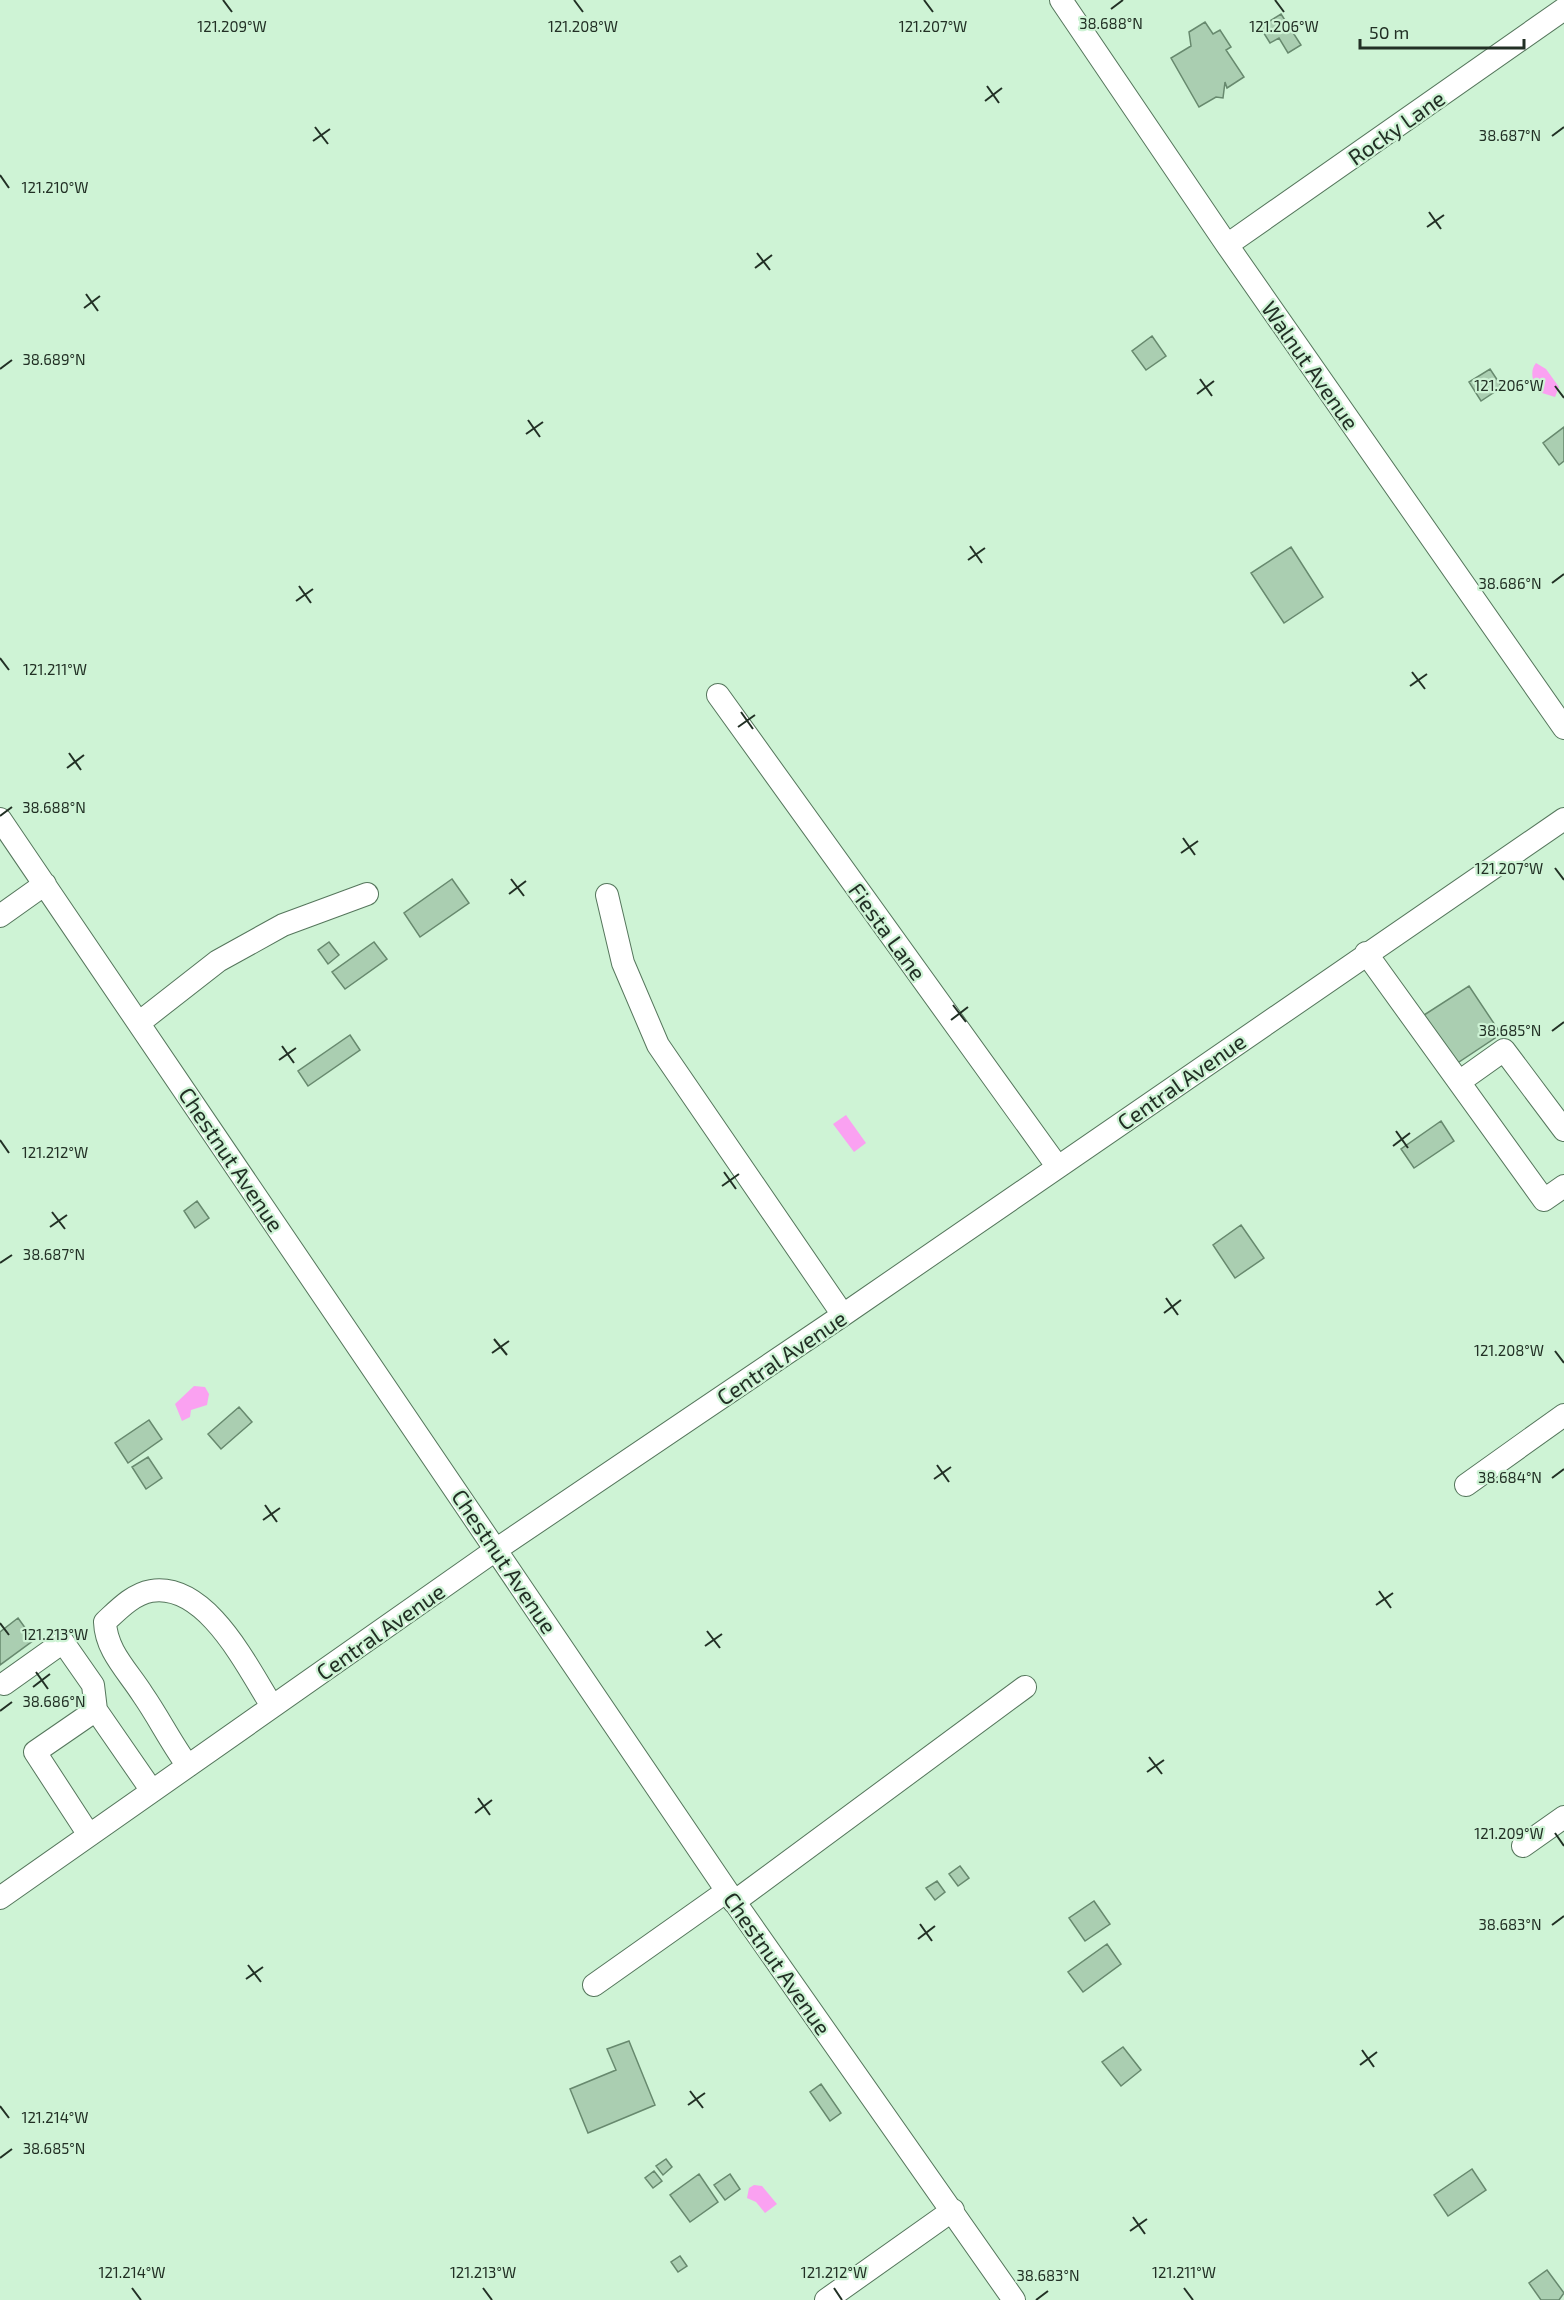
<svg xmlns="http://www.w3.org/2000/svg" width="1564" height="2300" viewBox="0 0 1564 2300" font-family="'Exo 2',sans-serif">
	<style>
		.water { fill: #faa1f1 }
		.building { fill: #aaceb1; stroke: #67896e; stroke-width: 1.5 }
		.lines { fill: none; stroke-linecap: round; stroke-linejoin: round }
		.minor-casing { stroke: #55765c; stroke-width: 24 }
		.minor { stroke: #fff; stroke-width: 22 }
		.ticks { fill: none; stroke: #223025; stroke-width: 2 }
		.labels { text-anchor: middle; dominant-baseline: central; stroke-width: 4.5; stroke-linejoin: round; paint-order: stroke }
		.street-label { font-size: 22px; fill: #223025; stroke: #cef3d5 }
		.ticks-label { font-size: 15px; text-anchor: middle; fill: #223025; stroke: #cef3d5; stroke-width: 4.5; stroke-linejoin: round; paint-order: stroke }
	</style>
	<rect width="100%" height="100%" fill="#cef3d5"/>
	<path class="water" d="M1536,363L1546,369L1559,387L1555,397L1539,392C1533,384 1529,371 1536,363Z
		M846,1115L866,1143L854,1152L833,1124Z
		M194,1386L205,1387L209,1394L207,1405L191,1410L190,1417L182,1421L175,1404Z
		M754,2185L762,2186L777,2204L765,2213L756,2202L747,2198L749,2188Z"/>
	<path class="building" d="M1281,14L1301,45L1288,53L1279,38L1270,43L1260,27Z
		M1205,22L1213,34L1220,30L1231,47L1226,50L1244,77L1227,88L1225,82L1223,98L1216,97L1199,107L1171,58L1191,46L1189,32Z
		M1152,336L1166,356L1146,370L1132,351Z
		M1490,369L1502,387L1481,401L1469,382Z
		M1564,427V461L1559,465L1543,443Z
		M1291,547L1323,597L1284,623L1251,573Z
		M452,879L469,903L420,937L404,913Z
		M329,942L339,955L328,964L318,950Z
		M374,942L387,959L345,989L332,972Z
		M1469,986L1501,1034L1456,1064L1424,1015Z
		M350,1035L360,1050L308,1086L298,1071Z
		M1441,1121L1454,1141L1414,1168L1401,1149Z
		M197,1201L209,1218L195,1228L184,1211Z
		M1241,1225L1264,1258L1235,1278L1213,1245Z
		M239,1407L252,1422L221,1449L208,1434Z
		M149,1420L162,1439L128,1463L115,1443Z
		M148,1457L162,1478L146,1489L132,1467Z
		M18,1618L34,1640L0,1665V1632Z
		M960,1866L969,1878L958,1886L949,1874Z
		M937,1881L945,1892L935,1900L926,1888Z
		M1094,1901L1110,1924L1085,1941L1069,1918Z
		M1107,1944L1121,1964L1083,1992L1068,1972Z
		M629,2041L655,2105L588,2133L570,2089L616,2070L607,2049Z
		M1123,2047L1141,2070L1121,2086L1102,2062Z
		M821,2084L841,2113L830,2121L810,2092Z
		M666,2159L672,2167L663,2175L656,2166Z
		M1472,2169L1486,2190L1448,2216L1434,2195Z
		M654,2171L662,2181L653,2188L645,2178Z
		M699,2174L718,2202L690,2222L670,2195Z
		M730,2174L740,2189L725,2200L714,2185Z
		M680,2256L687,2266L678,2272L671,2262Z
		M1547,2270L1564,2293L1559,2300H1541L1529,2283Z"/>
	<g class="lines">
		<defs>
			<path id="minor" d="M1061,0L1227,245L1564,728
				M1227,245L1564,9
				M718,695L1057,1166
				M0,819L727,1891L1014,2300
				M607,895L623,963L658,1045L843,1315
				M0,916L45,884
				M1366,953L1544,1200L1564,1186
				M140,1022L218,961L283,925L367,894
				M1459,1082L1504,1050L1564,1130
				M1466,1485L1564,1415
				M4,1684L63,1642L93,1685L96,1710L152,1791
				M188,1766C171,1743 159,1718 143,1695C128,1671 106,1651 105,1622C118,1610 133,1594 151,1591C207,1582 247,1667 272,1706
				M89,1835L35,1752L96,1710
				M1523,1846L1564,1817
				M0,1898L497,1549L843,1315L1564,819
				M734,1902L1025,1687
				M594,1985L727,1891
				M826,2300L953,2210"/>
		</defs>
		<use href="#minor" class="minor-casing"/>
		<use href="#minor" class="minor"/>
	</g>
	<path class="ticks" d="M223,0L232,12M574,0L583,12M924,0L933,12M1275,0L1284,12M1111,9L1123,0M987,86L999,103M985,101L1002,88M315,127L328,144M1552,136L1564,127M313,141L330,129M0,175L9,188M1429,212L1441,229M1427,227L1444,215M757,253L770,270M755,268L772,255M86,294L98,311M84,308L100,296M0,369L12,360M1200,379L1212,396M1555,386L1564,398M1197,394L1214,381M528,420L540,437M526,434L543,422M970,546L982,563M968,560L985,548M1552,583L1564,574M299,586L311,603M296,601L313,589M0,658L9,670M1412,672L1425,689M1410,686L1427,674M741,712L753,729M738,727L755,715M69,753L81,770M67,768L84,755M0,816L12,807M1183,838L1195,855M1181,853L1198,841M1555,868L1564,880M511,879L524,896M509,894L526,881M953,1005L966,1022M951,1020L968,1007M1552,1031L1564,1022M282,1046L294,1063M279,1060L296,1048M1396,1131L1408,1148M0,1140L9,1153M1393,1146L1410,1133M724,1172L736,1189M722,1186L739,1174M52,1212L65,1229M50,1227L67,1215M0,1263L12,1255M1166,1298L1178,1315M1164,1313L1181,1300M494,1339L507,1355M1555,1351L1564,1363M492,1353L509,1341M937,1465L949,1482M1552,1478L1564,1469M934,1479L951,1467M265,1505L277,1522M263,1520L280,1508M1379,1591L1391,1608M1376,1605L1393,1593M0,1623L9,1635M707,1631L720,1648M705,1646L722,1634M36,1672L48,1689M33,1687L50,1674M0,1711L12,1702M1149,1757L1162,1774M1147,1772L1164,1760M478,1798L490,1815M475,1813L492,1800M1555,1833L1564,1846M920,1924L932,1941M1552,1925L1564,1916M918,1939L935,1926M248,1965L261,1982M246,1979L263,1967M1362,2050L1374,2067M1360,2065L1377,2052M690,2091L703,2108M688,2105L705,2093M0,2106L9,2118M0,2158L12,2149M1133,2217L1145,2234M1130,2231L1147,2219M132,2288L141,2300M483,2288L492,2300M834,2288L842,2300M1184,2288L1193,2300M1036,2300L1048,2291"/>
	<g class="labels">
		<g class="street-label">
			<text transform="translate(1396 127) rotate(-35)">Rocky Lane</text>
			<text transform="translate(1311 365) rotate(55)">Walnut Avenue</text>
			<text transform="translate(888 931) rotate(54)">Fiesta Lane</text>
			<text transform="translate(1181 1081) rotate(-35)">Central Avenue</text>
			<text transform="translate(232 1159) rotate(56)">Chestnut Avenue</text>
			<text transform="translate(781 1357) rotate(-34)">Central Avenue</text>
			<text transform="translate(505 1561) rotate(56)">Chestnut Avenue</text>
			<text transform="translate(380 1631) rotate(-35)">Central Avenue</text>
			<text transform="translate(778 1963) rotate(55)">Chestnut Avenue</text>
		</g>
	</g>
	<g class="ticks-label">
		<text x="1111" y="29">38.688°N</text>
		<text x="232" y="32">121.209°W</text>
		<text x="583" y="32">121.208°W</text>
		<text x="933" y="32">121.207°W</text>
		<text x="1284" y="32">121.206°W</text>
		<text x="1510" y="141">38.687°N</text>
		<text x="55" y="193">121.210°W</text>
		<text x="54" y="365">38.689°N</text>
		<text x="1509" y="391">121.206°W</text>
		<text x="1510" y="589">38.686°N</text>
		<text x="55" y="675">121.211°W</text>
		<text x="54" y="813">38.688°N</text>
		<text x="1509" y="874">121.207°W</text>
		<text x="1510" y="1036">38.685°N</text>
		<text x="55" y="1158">121.212°W</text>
		<text x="54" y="1260">38.687°N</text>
		<text x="1509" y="1356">121.208°W</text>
		<text x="1510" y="1483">38.684°N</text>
		<text x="55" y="1640">121.213°W</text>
		<text x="54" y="1707">38.686°N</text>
		<text x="1509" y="1839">121.209°W</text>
		<text x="1510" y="1930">38.683°N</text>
		<text x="55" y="2123">121.214°W</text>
		<text x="54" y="2154">38.685°N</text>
		<text x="132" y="2278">121.214°W</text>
		<text x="483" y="2278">121.213°W</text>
		<text x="834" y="2278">121.212°W</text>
		<text x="1184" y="2278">121.211°W</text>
		<text x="1048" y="2281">38.683°N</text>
	</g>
	<path d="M1360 39v9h164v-9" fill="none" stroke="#223025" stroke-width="3"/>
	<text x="1369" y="39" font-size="18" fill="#223025" stroke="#cef3d5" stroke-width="4.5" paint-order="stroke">50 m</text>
</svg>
